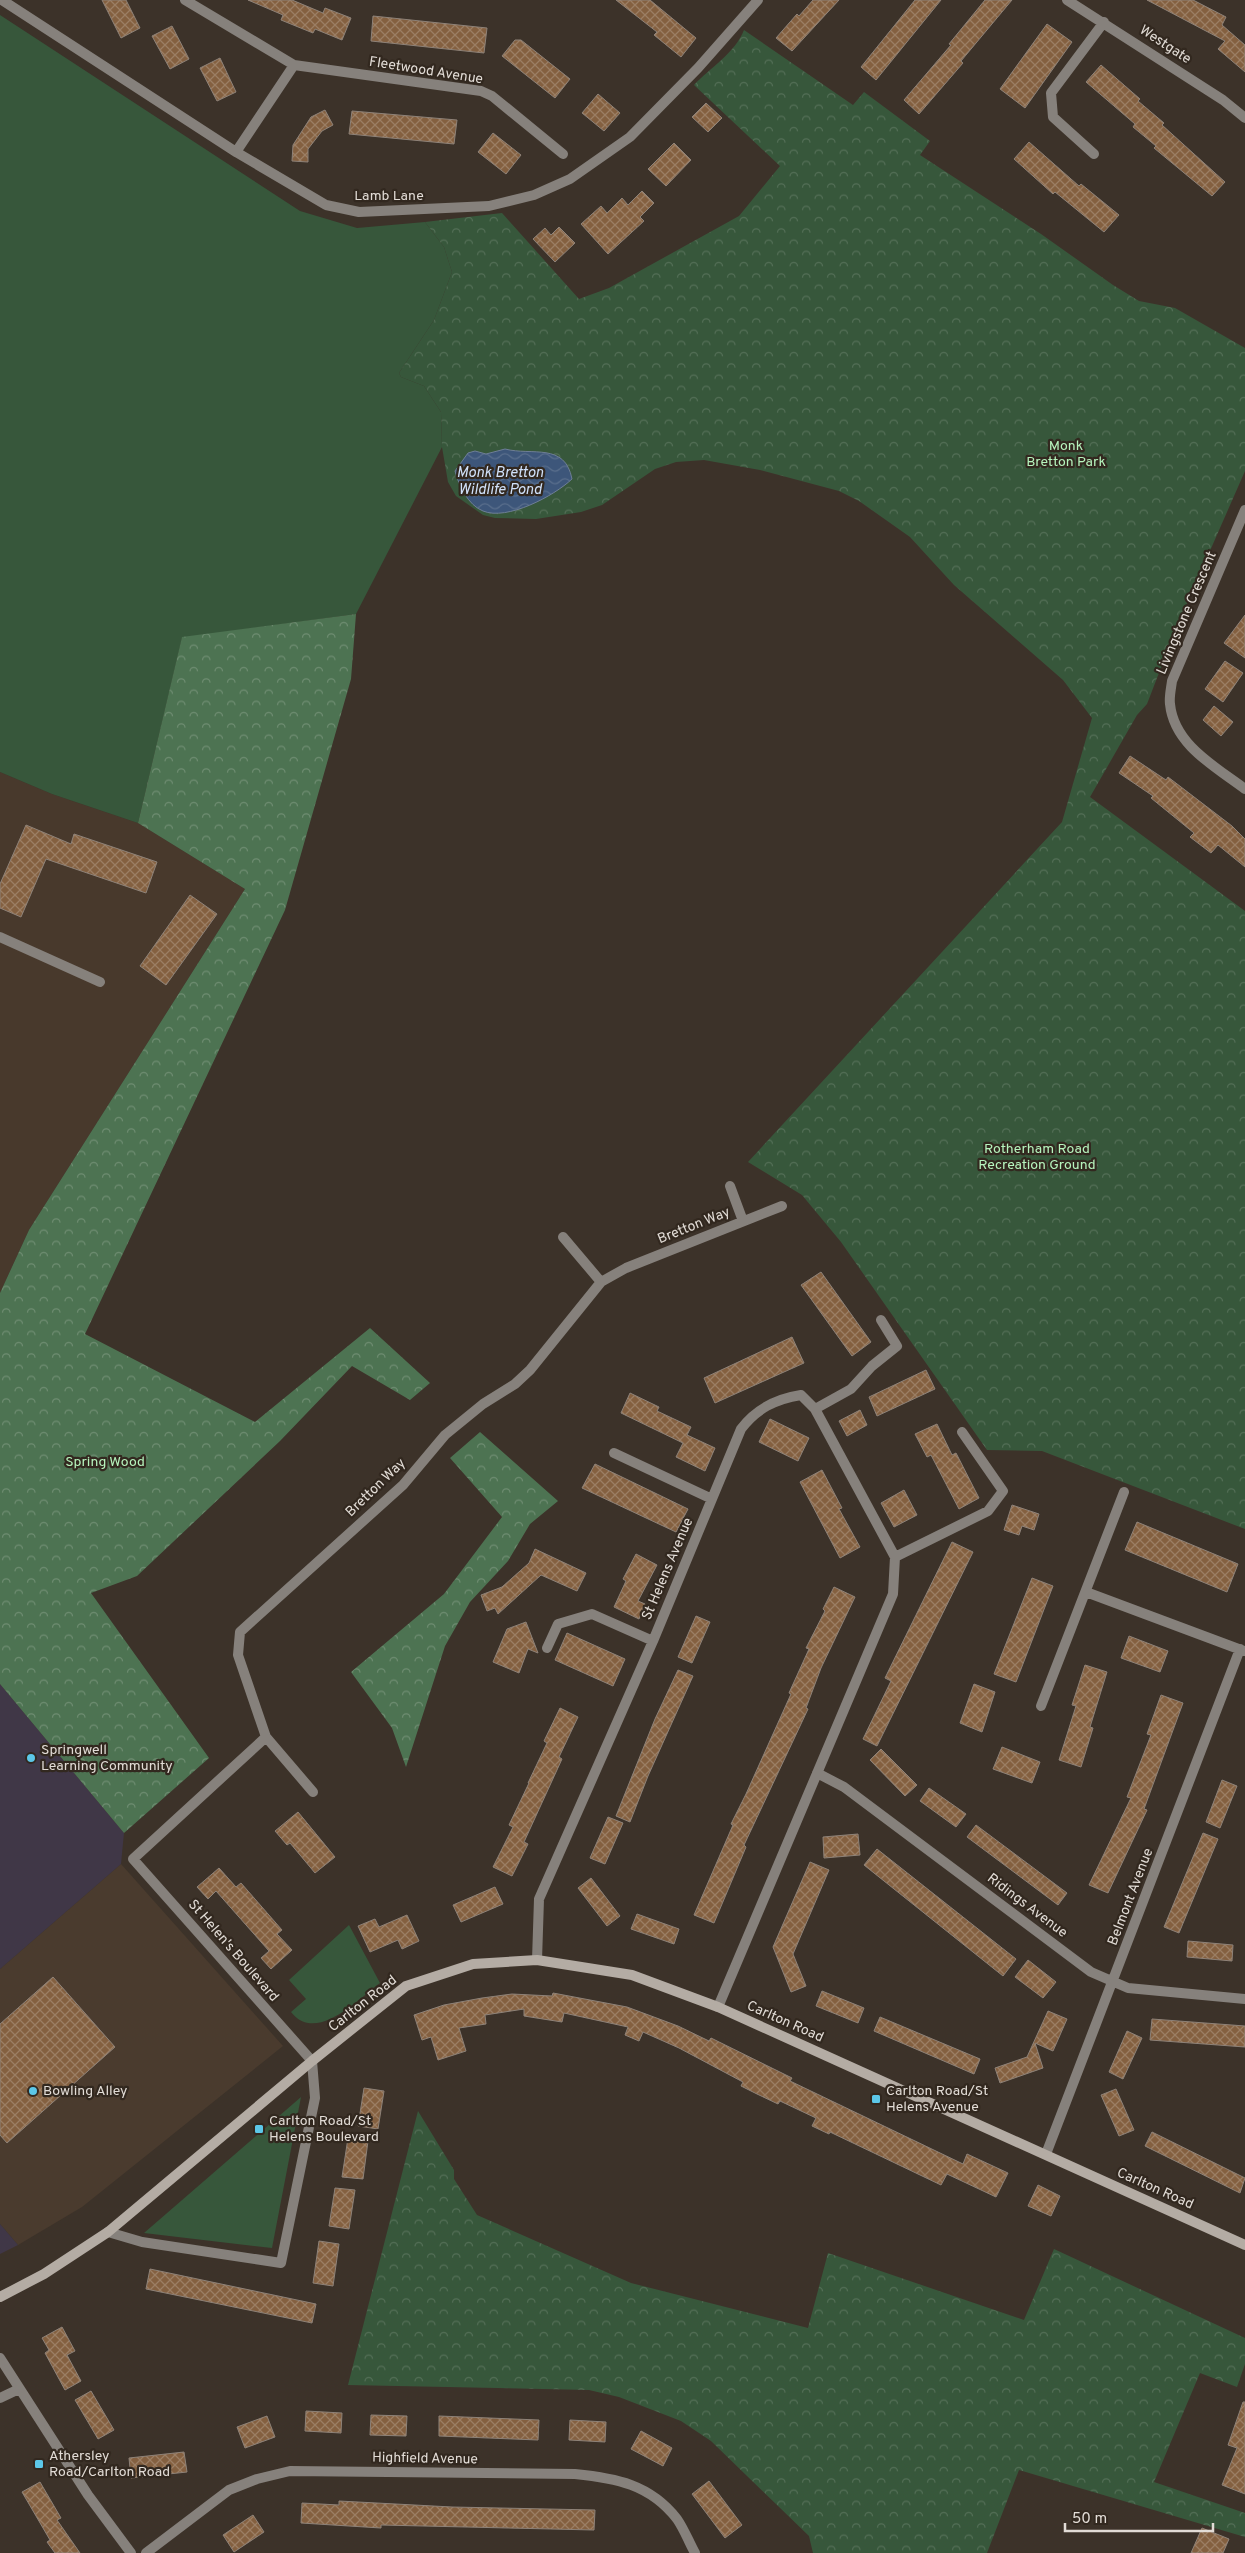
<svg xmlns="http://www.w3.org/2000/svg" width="1245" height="2553" viewBox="0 0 1245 2553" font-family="Overpass,sans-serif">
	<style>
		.commercial { fill: #4a3b2e }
		.built { fill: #48392c }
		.education { fill: #403747 }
		.green { fill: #37573b }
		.forest { fill: url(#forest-crowns) }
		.park { fill: url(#park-crowns) }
		.water { fill: url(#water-waves); stroke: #6e7e96 }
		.building { fill: url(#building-cross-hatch); stroke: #8e8278 }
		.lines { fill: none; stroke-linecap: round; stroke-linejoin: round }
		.street { stroke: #86817c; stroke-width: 10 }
		.secondary { stroke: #b4aca4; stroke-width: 10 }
		.poi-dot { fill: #5cc7e8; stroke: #32281f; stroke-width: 2 }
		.labels { text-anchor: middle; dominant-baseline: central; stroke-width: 4.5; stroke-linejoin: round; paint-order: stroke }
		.street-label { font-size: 14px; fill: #e2dcd6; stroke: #32281f }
		.park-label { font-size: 14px; fill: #b6f4bd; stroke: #32281f }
		.poi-label { font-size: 14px; fill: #e2dcd6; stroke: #32281f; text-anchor: start }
		.water-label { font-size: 15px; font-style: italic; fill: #d0e1fa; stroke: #32281f }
	</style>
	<defs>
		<pattern id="forest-crowns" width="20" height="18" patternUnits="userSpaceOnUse" patternTransform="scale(1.25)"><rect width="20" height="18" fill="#4d7352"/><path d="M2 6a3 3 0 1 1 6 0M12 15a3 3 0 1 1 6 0" fill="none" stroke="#6f8d72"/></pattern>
		<pattern id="park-crowns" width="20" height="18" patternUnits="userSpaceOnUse" patternTransform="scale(1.25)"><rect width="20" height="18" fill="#37573b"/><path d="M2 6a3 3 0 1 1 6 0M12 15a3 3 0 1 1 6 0" fill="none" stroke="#546f57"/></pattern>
		<pattern id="water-waves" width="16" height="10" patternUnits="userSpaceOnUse" patternTransform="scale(1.25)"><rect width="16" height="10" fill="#3d567a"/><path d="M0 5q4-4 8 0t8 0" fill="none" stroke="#596e8c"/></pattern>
		<pattern id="building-cross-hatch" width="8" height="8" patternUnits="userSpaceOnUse" patternTransform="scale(1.25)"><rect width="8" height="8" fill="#846040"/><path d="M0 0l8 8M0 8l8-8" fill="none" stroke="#9b7e64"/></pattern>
	</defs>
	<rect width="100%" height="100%" fill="#3c3229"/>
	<path class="commercial" d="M121,1864L283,2046L82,2207L18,2245L0,2224V1969Z"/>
	<path class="built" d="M0,772L52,794L138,823L245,889L29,1230L0,1293Z"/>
	<path class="education" d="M0,1684L124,1833L121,1864L0,1969Z
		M0,2224L18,2245L0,2254Z"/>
	<path class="green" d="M0,15L300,211L357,228L425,222L444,247L452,272L434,320L399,373L401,377L424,386L441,412L442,447L356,614L182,638L138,823L52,794L0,772Z
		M349,1925L380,1983C357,2000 316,2044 291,2012L306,1999L289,1980Z
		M301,2097L272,2248L144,2233Z"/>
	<path class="forest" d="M356,614L351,679L285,910L85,1334L255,1422L370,1328L430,1383L410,1400L352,1366L280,1441L137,1576L91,1593L209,1758L124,1833L0,1684V1293L29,1230L245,889L138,823L182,637Z
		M480,1432L558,1501L530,1524L508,1561L470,1602L445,1646L406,1767L392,1728L351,1672L444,1594L502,1517L450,1458Z"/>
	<path class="park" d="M744,30L853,105L864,92L930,141L920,155L1041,234L1113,285L1139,301L1175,308L1245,348V471L1177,626L1147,704L1137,715L1090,797L1245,911V1529L1042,1451L987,1450L841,1242L802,1195L748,1162L1062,822L1092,718L1063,680L954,585L910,537L859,501L839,491L760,470L704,460L676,462L655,469L602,505L581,512L536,519L495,518L483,515L456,496L448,482L442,447L441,412L424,386L401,377L399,373L434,320L452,272L444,247L425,222L502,213L579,299L609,288L739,216L780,166L694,85C710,68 735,53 744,30Z
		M418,2111L454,2170V2179L477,2215L631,2283L808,2328L828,2253L1024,2320L1054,2249L1245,2338V2364L1237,2387L1200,2373L1154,2482L1245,2513V2537L1019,2470L987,2553H813L809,2536L711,2441L681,2421L619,2397L589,2390L348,2385Z"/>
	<path class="water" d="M505,449C532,456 565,442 572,479C554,496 507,521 483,511C468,505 459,486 455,471L468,453L475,451L486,454Z"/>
	<path class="building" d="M102,0H126L140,28L121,38Z
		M248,0H292L323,13L325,8L351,18L342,40L315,29L313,33L281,20L283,15Z
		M616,0H650L696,38L681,57L654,35L657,32Z
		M813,0H839L792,51L776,38L797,14L799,16Z
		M915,0H941L876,80L861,67Z
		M985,0H1012L961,61L963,63L919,114L904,100L951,45L949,44Z
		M1147,0H1193L1226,17L1222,25L1245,45V72L1218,49L1225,41Z
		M373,16L487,28L484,53L371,41Z
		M1047,24L1072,42L1025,108L1000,89Z
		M172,26L189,59L170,69L152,36Z
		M515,40H521L570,79L555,98L502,56Z
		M220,58L236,92L217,101L200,68Z
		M1101,65L1140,99L1138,101L1164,123L1162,125L1225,182L1212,196L1154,148L1156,146L1133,127L1135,124L1086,82Z
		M598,94L620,113L604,131L582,113Z
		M706,103L722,118L708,132L692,117Z
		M325,110L333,125L322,131L308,149V162L292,161L293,145L311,117Z
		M352,111L457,120L454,144L349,134Z
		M493,133L521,155L506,174L478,152Z
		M1029,142L1079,186L1081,184L1119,215L1104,232L1055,192L1053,194L1014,159Z
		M674,143L691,160L666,186L648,169Z
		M642,191L654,203L640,217L644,221L608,254L581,224L601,206L607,213L622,198L628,205Z
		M559,227L575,243L555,262L533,239L545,228L551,235Z
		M1245,615V658L1224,643Z
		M1225,661L1243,673L1223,702L1205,689Z
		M1214,706L1233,722L1221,736L1203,720Z
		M1130,756L1166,780L1168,777L1232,826L1245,839V867L1218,845L1211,853L1190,837L1194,833L1151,798L1153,796L1119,773Z
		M26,825L71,844L74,834L157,862L146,893L46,859L21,917L0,908V884Z
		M190,895L217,914L166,985L140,966Z
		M821,1272L871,1342L852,1356L801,1285Z
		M792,1337L804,1363L715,1403L704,1378Z
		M926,1370L935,1389L877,1416L869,1397Z
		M630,1393L659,1407L657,1411L691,1427L687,1435L715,1448L705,1471L676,1457L683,1443L621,1413Z
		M860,1410L867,1425L847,1436L839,1421Z
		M770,1419L809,1438L798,1461L759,1442Z
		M937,1424L952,1455L956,1453L979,1498L959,1509L931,1455L927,1457L915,1434Z
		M595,1464L688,1509L676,1532L582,1488Z
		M822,1470L842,1508L839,1509L860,1547L840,1558L800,1482Z
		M904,1490L917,1515L894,1527L881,1503Z
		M1012,1505L1039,1514L1034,1530L1022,1526L1019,1535L1004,1530Z
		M1137,1522L1238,1564L1227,1592L1125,1550Z
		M952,1542L973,1552L877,1746L863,1739L891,1681L885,1678Z
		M535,1549L586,1573L577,1591L541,1575L498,1614L495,1608L487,1611L481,1595L502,1587L529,1563Z
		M636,1554L657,1565L638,1601L645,1604L639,1619L614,1607L626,1581L623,1579Z
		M1032,1578L1053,1586L1016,1682L994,1674Z
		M834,1587L855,1597L821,1668L806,1708L808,1709L793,1741L744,1845L746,1847L714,1923L694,1915L733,1825L731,1824L746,1794L791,1694L789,1693L809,1649L806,1648L825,1611L823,1609Z
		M696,1616L710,1622L692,1663L678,1657Z
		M526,1622L538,1653L528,1649L519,1673L493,1662L507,1629Z
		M567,1633L625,1659L613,1686L555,1660Z
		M1129,1636L1168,1651L1160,1672L1121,1658Z
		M1085,1665L1107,1672L1090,1727L1093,1728L1081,1767L1059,1760L1076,1706L1072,1705Z
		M678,1670L693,1676L648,1776L630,1822L616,1816L655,1719Z
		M974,1684L995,1692L982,1732L960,1723Z
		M1161,1695L1183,1703L1144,1809L1147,1810L1108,1893L1089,1885L1131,1798L1127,1797L1151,1735L1147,1734Z
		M560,1708L578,1717L559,1757L562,1759L524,1842L528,1844L512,1876L493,1867L513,1827L509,1825L529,1783H528L547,1743L544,1741Z
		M1002,1747L1040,1762L1032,1783L993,1769Z
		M881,1749L917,1785L905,1796L870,1760Z
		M1222,1780L1237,1786L1220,1828L1206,1822Z
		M929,1788L966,1814L956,1827L920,1801Z
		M298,1812L335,1857L315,1873L290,1843L287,1845L275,1831Z
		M608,1817L623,1823L605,1864L590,1858Z
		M976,1825L1067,1893L1058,1905L967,1837Z
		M1203,1833L1218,1839L1179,1933L1164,1927Z
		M858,1834L860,1855L824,1858L823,1837Z
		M877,1849L1016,1959L1003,1976L864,1865Z
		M810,1862L829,1870L793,1954L806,1986L791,1992L773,1947Z
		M219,1868L236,1887L241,1883L282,1930L277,1934L292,1950L271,1969L261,1958L269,1951L216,1891L208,1899L197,1887Z
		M591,1878L620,1916L607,1926L578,1888Z
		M495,1887L503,1904L461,1922L453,1905Z
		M637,1914L679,1929L674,1944L631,1929Z
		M407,1915L419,1941L402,1949L398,1940L370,1952L358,1926L375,1919L379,1927Z
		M1188,1941L1233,1945L1232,1961L1187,1957Z
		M1028,1960L1056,1982L1043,1998L1015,1977Z
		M53,1977L115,2047L7,2143L0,2135V2024Z
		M822,1991L864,2008L858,2023L816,2006Z
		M553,1993L627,2007L678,2026L709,2041L711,2038L792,2078L790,2081L963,2164L967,2154L1008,2173L996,2197L947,2174L941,2185L830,2132L829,2134L812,2126L816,2118L780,2101L778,2104L757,2094L741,2086L743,2082L679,2048L643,2032L639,2041L625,2035L628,2027L564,2013L562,2022L524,2016V2009L485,2015L486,2024L459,2028L466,2051L438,2060L431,2037L422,2040L414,2015L444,2005L482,1998L512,1994L552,1996Z
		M1048,2011L1067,2019L1053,2051L1035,2043L1043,2068L1000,2083L995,2068L1027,2057Z
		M880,2017L980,2059L974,2074L874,2031Z
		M1152,2019L1245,2026V2047L1150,2040Z
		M1127,2031L1142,2038L1123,2079L1109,2072Z
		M364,2088L384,2091L378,2129L358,2126Z
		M1116,2089L1134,2130L1119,2136L1101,2095Z
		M1152,2132L1245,2178L1240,2193L1145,2146Z
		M348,2138L368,2141L363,2179L342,2177Z
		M1038,2185L1060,2196L1051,2216L1028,2206Z
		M335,2188L355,2190L349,2229L329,2226Z
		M319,2241L339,2244L333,2286L313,2283Z
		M150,2269L316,2304L312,2323L146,2289Z
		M62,2327L75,2351L67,2355L81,2381L65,2390L45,2353L49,2350L42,2338Z
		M91,2391L114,2430L98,2439L75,2400Z
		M1243,2402H1245V2494L1222,2485L1237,2448L1228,2445Z
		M306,2411L342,2413L341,2433L305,2431Z
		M371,2415L407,2416L406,2436L370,2435Z
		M267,2416L275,2437L245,2448L237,2427Z
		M439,2416L539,2420L538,2440L439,2436Z
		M570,2420L606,2422L605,2442L569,2440Z
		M641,2431L672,2448L663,2466L631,2449Z
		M184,2452L187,2472L131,2478L129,2458Z
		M709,2481L742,2525L725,2538L692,2494Z
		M40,2482L61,2518L57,2520L80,2553H55L47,2542L50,2540L22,2492Z
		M339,2501L452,2507L595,2510L594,2530L381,2525V2528L301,2523L302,2503L339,2505Z
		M253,2515L264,2532L234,2552L223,2535Z
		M1202,2528L1229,2539L1223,2553H1191Z"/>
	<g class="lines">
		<path class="street" d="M2,0L236,152L326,205L359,212L489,206L534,195L570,179L630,137L698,68L758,0
			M185,0L294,65L481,91L492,96L563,154
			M1067,0L1223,100L1245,118
			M236,152L294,65
			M1094,154L1053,117L1051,93L1104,22
			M1245,510L1172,681C1171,689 1169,697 1170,704C1174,745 1216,767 1245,789
			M0,937L100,982
			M730,1186L743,1221
			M563,1237L601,1282
			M815,1409L851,1389L872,1366L897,1346L881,1320
			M614,1453L712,1499
			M895,1557L988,1511L1003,1491L962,1432
			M1086,1592L1244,1651
			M547,1648L558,1624L592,1614L653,1641
			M1041,1706L1124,1492
			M266,1737L313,1792
			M817,1773L844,1787L1091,1972L1128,1988L1245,1999
			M537,1960L539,1899L653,1641L741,1429C756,1409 775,1399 801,1395L815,1409L895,1557L893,1594L718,2007
			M1046,2154L1240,1649
			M108,2232L142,2242L281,2263L315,2098L312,2061L133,1859L266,1737L238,1655L240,1632L403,1485L445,1435L483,1404L515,1384L530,1370L601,1282L626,1268L782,1206
			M0,2358L88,2495L131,2553
			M0,2398L19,2389
			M146,2553L229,2490L257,2479L290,2471L575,2474C615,2478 650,2484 677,2519C684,2529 689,2542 695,2553"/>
		<path class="secondary" d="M0,2297L44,2274L108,2232L312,2061L406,1986L473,1964L537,1960L632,1975L718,2007L1245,2245"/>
	</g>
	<g class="poi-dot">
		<circle cx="31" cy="1758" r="5"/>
		<circle cx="33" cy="2091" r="5"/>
		<rect x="871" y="2094" width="10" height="10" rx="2.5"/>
		<rect x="254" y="2124" width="10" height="10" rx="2.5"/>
		<rect x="34" y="2459" width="10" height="10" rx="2.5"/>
	</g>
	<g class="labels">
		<g class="street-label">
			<text transform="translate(1165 45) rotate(33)">Westgate</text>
			<text transform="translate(426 71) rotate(9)">Fleetwood Avenue</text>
			<text x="389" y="196">Lamb Lane</text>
			<text transform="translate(1187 613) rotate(-67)">Livingstone Crescent</text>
			<text transform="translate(694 1226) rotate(-22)">Bretton Way</text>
			<text transform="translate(376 1488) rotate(-44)">Bretton Way</text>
			<text transform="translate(668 1569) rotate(-67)">St Helens Avenue</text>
			<text transform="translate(1131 1897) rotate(-69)">Belmont Avenue</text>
			<text transform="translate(1027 1906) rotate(37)">Ridings Avenue</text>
			<text transform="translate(233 1951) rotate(49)">St Helen's Boulevard</text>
			<text transform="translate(363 2004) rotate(-38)">Carlton Road</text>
			<text transform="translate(785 2022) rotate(24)">Carlton Road</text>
			<text transform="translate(1155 2189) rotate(24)">Carlton Road</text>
			<text transform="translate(425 2459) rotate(1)">Highfield Avenue</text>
		</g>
		<g class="park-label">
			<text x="1066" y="446">Monk<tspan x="1066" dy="16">Bretton Park</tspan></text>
			<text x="1037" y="1149">Rotherham Road<tspan x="1037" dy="16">Recreation Ground</tspan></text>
			<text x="105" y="1462">Spring Wood</text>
		</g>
		<g class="poi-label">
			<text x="41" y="1750">Springwell<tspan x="41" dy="16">Learning Community</tspan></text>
			<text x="43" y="2091">Bowling Alley</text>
			<text x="886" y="2091">Carlton Road/St<tspan x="886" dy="16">Helens Avenue</tspan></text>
			<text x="269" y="2121">Carlton Road/St<tspan x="269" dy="16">Helens Boulevard</tspan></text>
			<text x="49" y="2456">Athersley<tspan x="49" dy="16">Road/Carlton Road</tspan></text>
		</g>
		<g class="water-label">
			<text x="500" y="473">Monk Bretton<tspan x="500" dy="17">Wildlife Pond</tspan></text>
		</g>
	</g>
	<path d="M1065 2523v8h148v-8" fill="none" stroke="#e2dcd6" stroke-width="2.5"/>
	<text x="1072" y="2523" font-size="15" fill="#e2dcd6" stroke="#32281f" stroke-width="4" paint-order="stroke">50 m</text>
</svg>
